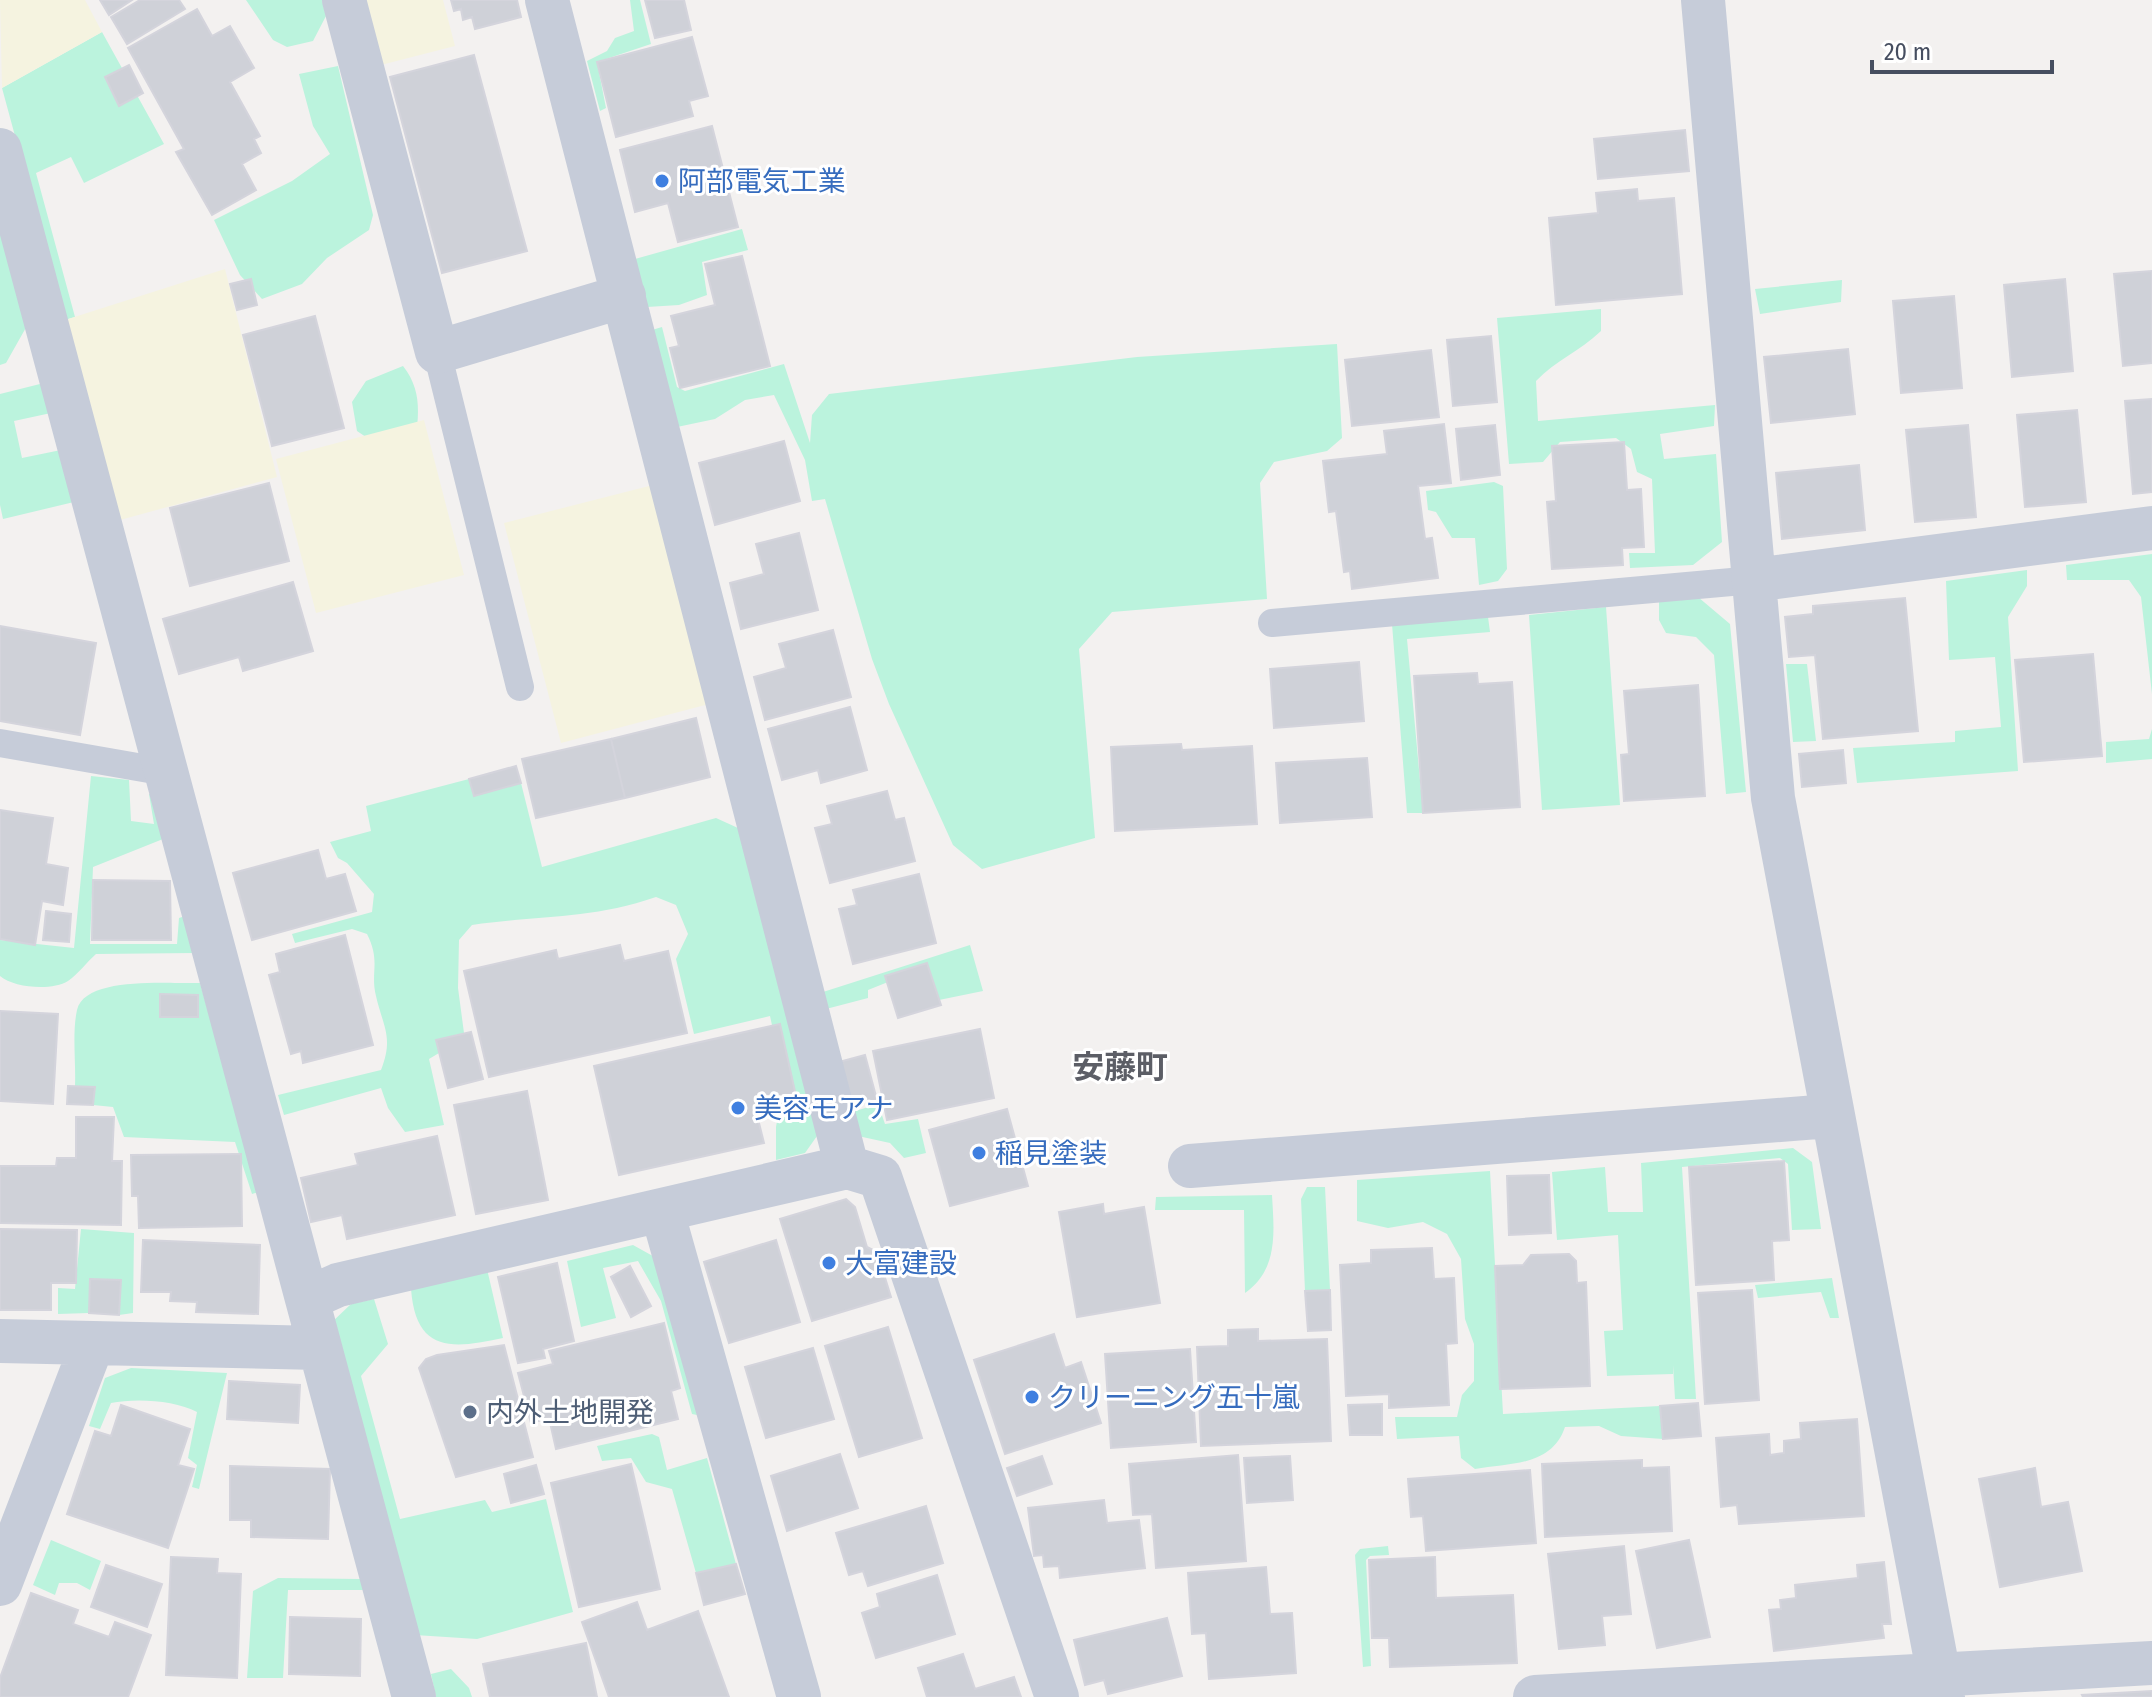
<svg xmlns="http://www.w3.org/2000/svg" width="2152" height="1697" viewBox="0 0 2152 1697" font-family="'Fira Sans Condensed','Noto Sans JP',sans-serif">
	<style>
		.green { fill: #bbf3dd; fill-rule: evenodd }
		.sand { fill: #f5f3e0 }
		.building { fill: #cfd1d8; stroke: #d4d4dc; stroke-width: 2 }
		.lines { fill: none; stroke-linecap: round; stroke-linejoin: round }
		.service { stroke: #c6ccd9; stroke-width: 28 }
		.minor { stroke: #c6ccd9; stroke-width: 44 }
		.shop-dot { fill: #3f7fe0; stroke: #fff; stroke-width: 3 }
		.service-dot { fill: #5c6f8a; stroke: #fff; stroke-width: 3 }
		.labels { text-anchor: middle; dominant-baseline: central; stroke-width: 6; stroke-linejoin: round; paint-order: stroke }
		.shop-label { font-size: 28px; fill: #366cbe; stroke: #fff; text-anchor: start }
		.service-label { font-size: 28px; fill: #4e5e75; stroke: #fff; text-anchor: start }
		.quarter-label { font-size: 32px; font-weight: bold; fill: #5c5e66; stroke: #fff }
	</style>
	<rect width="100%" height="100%" fill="#f3f1f0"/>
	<path class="green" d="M246,0H322L326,16L313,41L287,47L273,40Z
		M630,0H640L651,44L597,62L606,108L600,111L587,61L607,51L615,38L634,31Z
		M102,32L164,144L84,183L71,157L36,173L75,317L65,320L2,88Z
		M338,66L373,215L369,230L327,258L302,284L262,299L240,275L214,220L292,181L330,154L313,126L299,74Z
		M0,213L28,324L6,363L0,365Z
		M742,229L748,250L702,262L707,295L679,305L647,307L635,259Z
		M1842,280L1841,302L1760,314L1755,289Z
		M1601,309V331C1579,352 1556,360 1536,381L1538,421L1715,405L1714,426L1660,434L1664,459L1716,454L1722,542L1693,565L1630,568L1629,553H1655L1652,479L1637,472L1631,449L1616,438L1560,442L1543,462L1509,464L1497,318Z
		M662,327L677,387L685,391L784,364L810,443L812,415L829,394L1137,357L1337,344L1342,438L1327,451L1274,462L1260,483L1267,599L1112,612L1079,649L1095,838L982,869L953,845L889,704L872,659L825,499L812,501L805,460L774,395L745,400L715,419L677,427L652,330Z
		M403,366C421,389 419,410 416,438L375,443L357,431L352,402L366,381Z
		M44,383L51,413L14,421L22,458L61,450L74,502L3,519L0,505V394Z
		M1494,482L1503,486L1507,569L1498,581L1479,585L1475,538H1452L1436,512L1428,510L1426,491Z
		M2152,554V694L2141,597L2129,580H2067L2066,565Z
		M2027,570V586L2008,617L2018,771L1857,783L1853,748L1955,742V731L2001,727L1995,657L1949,660L1946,581Z
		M1698,597L1730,624L1746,792L1726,794L1714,655L1696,637L1666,633L1659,620V598Z
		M1606,607L1620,805L1542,810L1529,615Z
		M1488,617L1490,632L1407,639L1423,813H1407L1392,624Z
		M1786,664H1807L1816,741L1793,742Z
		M2152,729V759L2106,763V742L2149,739Z
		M91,776L129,780L131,821L154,824L149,794L158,793L168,837L93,867L90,944H177L179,918L185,916L195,953L96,954C87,962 78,974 68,981C52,991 14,988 0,976V940L74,948Z
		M469,779L474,796L521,783L542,867L716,818L738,828L817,1136L805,1153L776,1160V1127L784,1080L770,1016L694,1034L676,959L688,934L676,905L656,897C589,920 539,915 472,925L459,940L458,988L464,1033L436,1040L439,1053L429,1059L444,1125L405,1132L388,1108L381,1088L284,1115L278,1095L381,1070C394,1037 383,1027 376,996C370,972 381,962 367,934L352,929L295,943L292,934L372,912L374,894L347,863L338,858L330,842L371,831L366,806Z
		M970,945L983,991L939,1000L927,963L886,976L888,982L868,990V998L826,1009L823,992Z
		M200,983L259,1192L252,1194L235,1142L124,1137L113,1107L93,1105L94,1087L75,1086C76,1062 72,1033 77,1010C85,975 172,984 200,983ZM160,994L198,995V1017H160Z
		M878,1104L885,1124L918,1119L926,1153L904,1158L890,1143L858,1136L849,1113Z
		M1793,1148L1812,1162L1821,1229L1792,1230L1788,1164L1780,1158L1682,1167L1696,1399H1675L1673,1365V1374L1607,1376L1604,1331L1623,1330L1618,1235L1557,1240L1552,1172L1605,1167L1608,1212H1643L1641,1163Z
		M1490,1171L1503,1414L1660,1406L1663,1439L1621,1436L1599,1426L1565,1427C1552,1466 1511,1463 1475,1469L1461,1458L1459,1436L1397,1439L1395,1417H1457L1462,1395L1474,1381V1344L1465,1319L1461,1259L1447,1234L1423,1222L1388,1228L1357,1221V1180Z
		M1307,1187H1325L1330,1290L1305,1291L1301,1199Z
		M1272,1195C1274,1231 1279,1269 1245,1293L1244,1210H1155L1156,1197Z
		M81,1229L134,1233L133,1313L119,1315L121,1281L91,1279L89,1313L58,1314V1288L75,1289Z
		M633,1245L660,1260L697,1415L692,1414L661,1301L638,1261L603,1268L616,1318L581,1327L567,1261Z
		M487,1269L503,1338C452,1349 416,1353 411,1289Z
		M1832,1278L1839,1318H1830L1821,1292L1758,1298L1755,1285Z
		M374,1299L388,1344L361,1376L400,1519L485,1500L492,1512L546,1499L573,1612L477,1639L415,1635L331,1323L351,1304Z
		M131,1368L227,1373L199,1489L192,1487L197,1465L188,1458L197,1412C175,1400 135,1398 111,1403L100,1429L89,1426L105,1378Z
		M652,1434L659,1437L667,1470L707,1458L736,1564L696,1573L672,1489L646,1482L631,1458L602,1461L597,1446Z
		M51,1540L101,1561L90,1590L77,1583H59L55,1595L33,1585Z
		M1388,1546L1389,1555L1370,1556L1366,1560L1371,1666L1363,1667L1355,1555L1360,1549Z
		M278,1578L360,1579L365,1590H288L283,1678H247L253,1591Z
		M451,1669L469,1688L472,1697H436L431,1674Z"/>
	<path class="sand" d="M0,0H85L102,32L2,88Z
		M364,0H443L455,46L381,65Z
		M225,269L277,477L120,520L65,320Z
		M424,420L464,575L316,613L276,459Z
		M653,485L709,704L561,743L504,523Z"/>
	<path class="building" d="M100,0H132L109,15Z
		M140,0H179L185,9L127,44L111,17Z
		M451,0H517L521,17L475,29L472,17L463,20L461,9L454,11Z
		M645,0H684L691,30L655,38Z
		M197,9L212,36L230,26L254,68L230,82L260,136L254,139L261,153L242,164L256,190L212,215L176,152L184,149L128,48Z
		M692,37L708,96L689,101L693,116L616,137L597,62Z
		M474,55L527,251L442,273L390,77Z
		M129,65L143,93L119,106L105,77Z
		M712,126L738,227L678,242L668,203L635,212L620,150Z
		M1685,130L1689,171L1598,179L1594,139Z
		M1637,189L1638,201L1674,198L1682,294L1556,305L1549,218L1598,213L1596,193Z
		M742,256L770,366L680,388L670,348L679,346L671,316L715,305L705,264Z
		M2152,271V363L2123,366L2114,274Z
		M251,279L257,305L237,310L230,284Z
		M2065,279L2073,371L2012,377L2004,285Z
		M1954,296L1962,388L1901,393L1893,301Z
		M315,316L344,428L272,446L243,335Z
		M1491,336L1497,402L1453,406L1447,340Z
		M1848,349L1855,414L1771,423L1764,357Z
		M1431,350L1439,417L1352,426L1345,360Z
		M2152,399V492L2133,494L2125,401Z
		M2077,410L2086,502L2025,507L2017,415Z
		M1444,424L1451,483L1418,486L1425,539L1432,538L1438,578L1352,589L1350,571L1344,572L1336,511L1329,512L1323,461L1387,454L1384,431Z
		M1495,425L1500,475L1461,480L1456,429Z
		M1968,425L1976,517L1915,522L1906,430Z
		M784,441L800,501L715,525L699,463Z
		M1624,442L1627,490L1641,489L1644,547L1622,548L1623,565L1552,569L1547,502L1556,501L1552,446Z
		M1859,465L1865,530L1782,539L1776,473Z
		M269,483L289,561L190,586L170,508Z
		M799,533L818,610L741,629L730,583L764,574L756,544Z
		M293,582L313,651L243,671L239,657L179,674L163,619Z
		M1905,598L1918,731L1823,739L1815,655L1789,657L1785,617L1813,614V606Z
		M0,626L96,643L80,735L0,721Z
		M833,630L851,697L765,720L754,677L786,668L779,644Z
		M2093,654L2102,756L2024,762L2015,660Z
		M1359,662L1364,721L1274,728L1270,669Z
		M1477,673L1478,684L1512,682L1520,807L1423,813L1414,676Z
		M1698,685L1705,796L1624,801L1621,755L1629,754L1624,691Z
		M850,707L867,770L821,783L818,770L782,780L768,729Z
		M696,718L710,777L625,798L611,739Z
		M611,739L625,798L536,818L522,759Z
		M1181,744L1182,750L1252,746L1257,824L1115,831L1111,747Z
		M1843,750L1846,783L1802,787L1799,754Z
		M1367,758L1372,817L1280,823L1276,763Z
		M516,766L521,783L474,796L469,779Z
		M887,791L895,820L904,818L915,861L830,883L815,828L832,824L827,806Z
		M0,810L53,818L46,864L68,868L63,905L42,901L35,945L0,939Z
		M318,850L326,879L345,874L356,911L252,940L233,873Z
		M919,874L936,943L853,964L839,909L857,905L853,890Z
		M93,880L170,881L171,940H92Z
		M46,911L71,914L69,942L43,940Z
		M345,935L373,1045L303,1063L301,1051L291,1054L269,975L280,972L276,954Z
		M620,945L624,961L668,951L687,1033L489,1077L464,971L556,950L558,959Z
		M927,963L941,1005L898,1018L885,976Z
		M160,994L198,995V1017H160Z
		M0,1011L58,1014L53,1104L0,1101Z
		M780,1024L798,1105L757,1115L764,1143L619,1175L594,1066Z
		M980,1029L994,1098L887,1120L873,1051Z
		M471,1032L483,1079L448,1088L436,1040Z
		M865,1055L877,1100L850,1106L839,1062Z
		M68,1086L95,1087L93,1105L67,1104Z
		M527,1091L548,1200L476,1214L454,1105Z
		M1007,1109L1028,1186L950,1206L929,1130Z
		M76,1117H114L112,1161H122L121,1225L0,1223V1166H56L57,1158H76Z
		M437,1136L455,1215L347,1239L342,1215L311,1222L301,1178L358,1165L355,1154Z
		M241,1154L242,1226L139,1228L138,1196H132L131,1155Z
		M1784,1161L1789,1240L1772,1241L1774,1280L1696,1285L1689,1167Z
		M1549,1175L1551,1233L1509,1235L1507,1176Z
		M846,1199L855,1207L867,1247L877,1252L891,1297L812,1321L780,1219Z
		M1103,1204L1104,1214L1144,1207L1160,1303L1077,1317L1059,1212Z
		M0,1229L77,1230L76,1283H51V1310H0Z
		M143,1240L260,1245L258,1314L196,1312L197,1302L170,1301L171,1292H141Z
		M776,1240L800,1322L729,1343L704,1262Z
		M1432,1248L1434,1279L1454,1278L1457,1343L1446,1344L1449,1405L1389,1408V1394L1346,1396L1340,1265L1371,1263V1250Z
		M1569,1254L1576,1261L1577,1283L1586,1282L1590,1386L1500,1389L1495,1266L1523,1265L1531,1255Z
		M557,1263L574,1341L543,1349L545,1358L518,1363L498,1277Z
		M630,1266L651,1306L631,1317L611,1277Z
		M90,1279L121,1280L119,1315L89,1313Z
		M1330,1290L1331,1330L1308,1331L1305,1291Z
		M1752,1290L1759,1400L1705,1404L1698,1293Z
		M664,1323L680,1388L671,1391L678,1419L556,1449L549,1418L531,1423L518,1373L553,1364L549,1351Z
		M888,1327L922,1438L859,1457L825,1346Z
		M1258,1329V1341L1327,1339L1331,1441L1201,1446L1197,1347L1228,1346V1330Z
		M1054,1334L1065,1368L1081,1362L1101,1423L1005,1454L974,1360Z
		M504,1345L533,1457L456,1477L419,1368L426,1359L437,1355Z
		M813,1348L834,1419L766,1438L745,1367Z
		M1190,1349L1196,1442L1111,1448L1105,1354Z
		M229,1381L300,1385L298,1423L227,1419Z
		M1698,1403L1701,1436L1663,1439L1660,1406Z
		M1382,1404V1435H1350L1348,1405Z
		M121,1405L190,1429L178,1465L194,1469L168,1548L67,1514L95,1431L111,1436Z
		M1857,1419L1864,1516L1739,1524L1737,1505L1721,1507L1716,1438L1769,1434L1770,1455L1784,1453V1441L1801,1439L1800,1423Z
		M840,1454L858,1508L787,1531L771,1476Z
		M1238,1455L1246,1561L1156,1568L1152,1514L1133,1515L1129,1464Z
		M1042,1456L1052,1484L1017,1496L1007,1468Z
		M1290,1456L1293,1500L1247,1503L1244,1458Z
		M1642,1460V1468L1669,1467L1672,1531L1545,1537L1542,1464Z
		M631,1464L660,1589L579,1607L551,1483Z
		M536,1465L544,1494L511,1503L504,1474Z
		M230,1466L330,1469L328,1539L251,1537V1520H230Z
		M2035,1468L2041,1507L2068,1502L2082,1571L2000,1587L1979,1479Z
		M1530,1470L1536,1543L1426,1551L1423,1516L1411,1517L1408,1479Z
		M1104,1500L1107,1523L1139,1520L1145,1568L1060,1578L1059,1566L1044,1567L1043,1555L1034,1556L1028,1508Z
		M926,1506L943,1563L868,1586L863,1571L849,1575L836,1533Z
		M1689,1540L1710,1637L1657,1648L1636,1551Z
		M1624,1546L1631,1614L1602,1616L1605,1645L1559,1649L1548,1554Z
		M171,1557L218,1559L217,1573L241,1574L237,1678L166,1675Z
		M1435,1557L1436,1598L1513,1595L1517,1663L1390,1667L1389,1638H1372L1369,1560Z
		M1884,1562L1891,1624H1882L1884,1638L1774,1651L1769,1610L1781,1609L1780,1600L1796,1598L1795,1585L1858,1578L1857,1565Z
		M736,1564L745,1594L704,1605L696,1573Z
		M106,1565L162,1584L147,1627L91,1607Z
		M1266,1567L1270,1614L1292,1613L1296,1673L1209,1679L1206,1633L1192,1634L1188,1573Z
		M937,1575L955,1634L876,1658L862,1613L880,1607L877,1594Z
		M31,1593L78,1610L73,1624L109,1637L115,1622L151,1635L128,1697H0V1678Z
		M637,1602L647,1630L698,1611L729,1697H609L582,1622Z
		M290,1617L361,1619L360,1676L289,1674Z
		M1167,1618L1182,1676L1108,1694L1104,1680L1085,1685L1074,1640Z
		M586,1643L597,1697H490L483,1664Z
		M963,1654L975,1689L1014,1677L1021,1697H927L918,1668Z
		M2152,1691V1697H2083L2082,1695Z"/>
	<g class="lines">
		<path class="service" d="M437,352L520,687
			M1272,623L1754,580
			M0,743L166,772"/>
		<path class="minor" d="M344,0L437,352L624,296
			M547,0L847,1167
			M1703,0L1773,798L1943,1697
			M0,150L307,1299
			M1754,580L2152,528
			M1190,1166L1830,1116
			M662,1211L799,1697
			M0,1341L319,1348
			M0,1584L92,1345
			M414,1697L307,1299L338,1285L847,1167L880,1177L1057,1697
			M1535,1697L2152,1663"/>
	</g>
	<g class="shop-dot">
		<circle cx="662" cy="181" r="8"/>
		<circle cx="738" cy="1108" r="8"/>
		<circle cx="979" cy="1153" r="8"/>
		<circle cx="829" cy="1263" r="8"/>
		<circle cx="1032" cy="1397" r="8"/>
	</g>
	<circle class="service-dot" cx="470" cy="1412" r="8"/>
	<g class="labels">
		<g class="shop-label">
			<text x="678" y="181">阿部電気工業</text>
			<text x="754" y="1108">美容モアナ</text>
			<text x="995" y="1153">稲見塗装</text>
			<text x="845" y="1263">大富建設</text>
			<text x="1048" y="1397">クリーニング五十嵐</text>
		</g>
		<g class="service-label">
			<text x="486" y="1412">内外土地開発</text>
		</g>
		<g class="quarter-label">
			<text x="1120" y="1067">安藤町</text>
		</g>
	</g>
	<path d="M1872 60v12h180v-12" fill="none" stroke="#464e60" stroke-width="4"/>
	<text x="1884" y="60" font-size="24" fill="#464e60" stroke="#ffffff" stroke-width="6" paint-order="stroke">20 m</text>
</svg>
